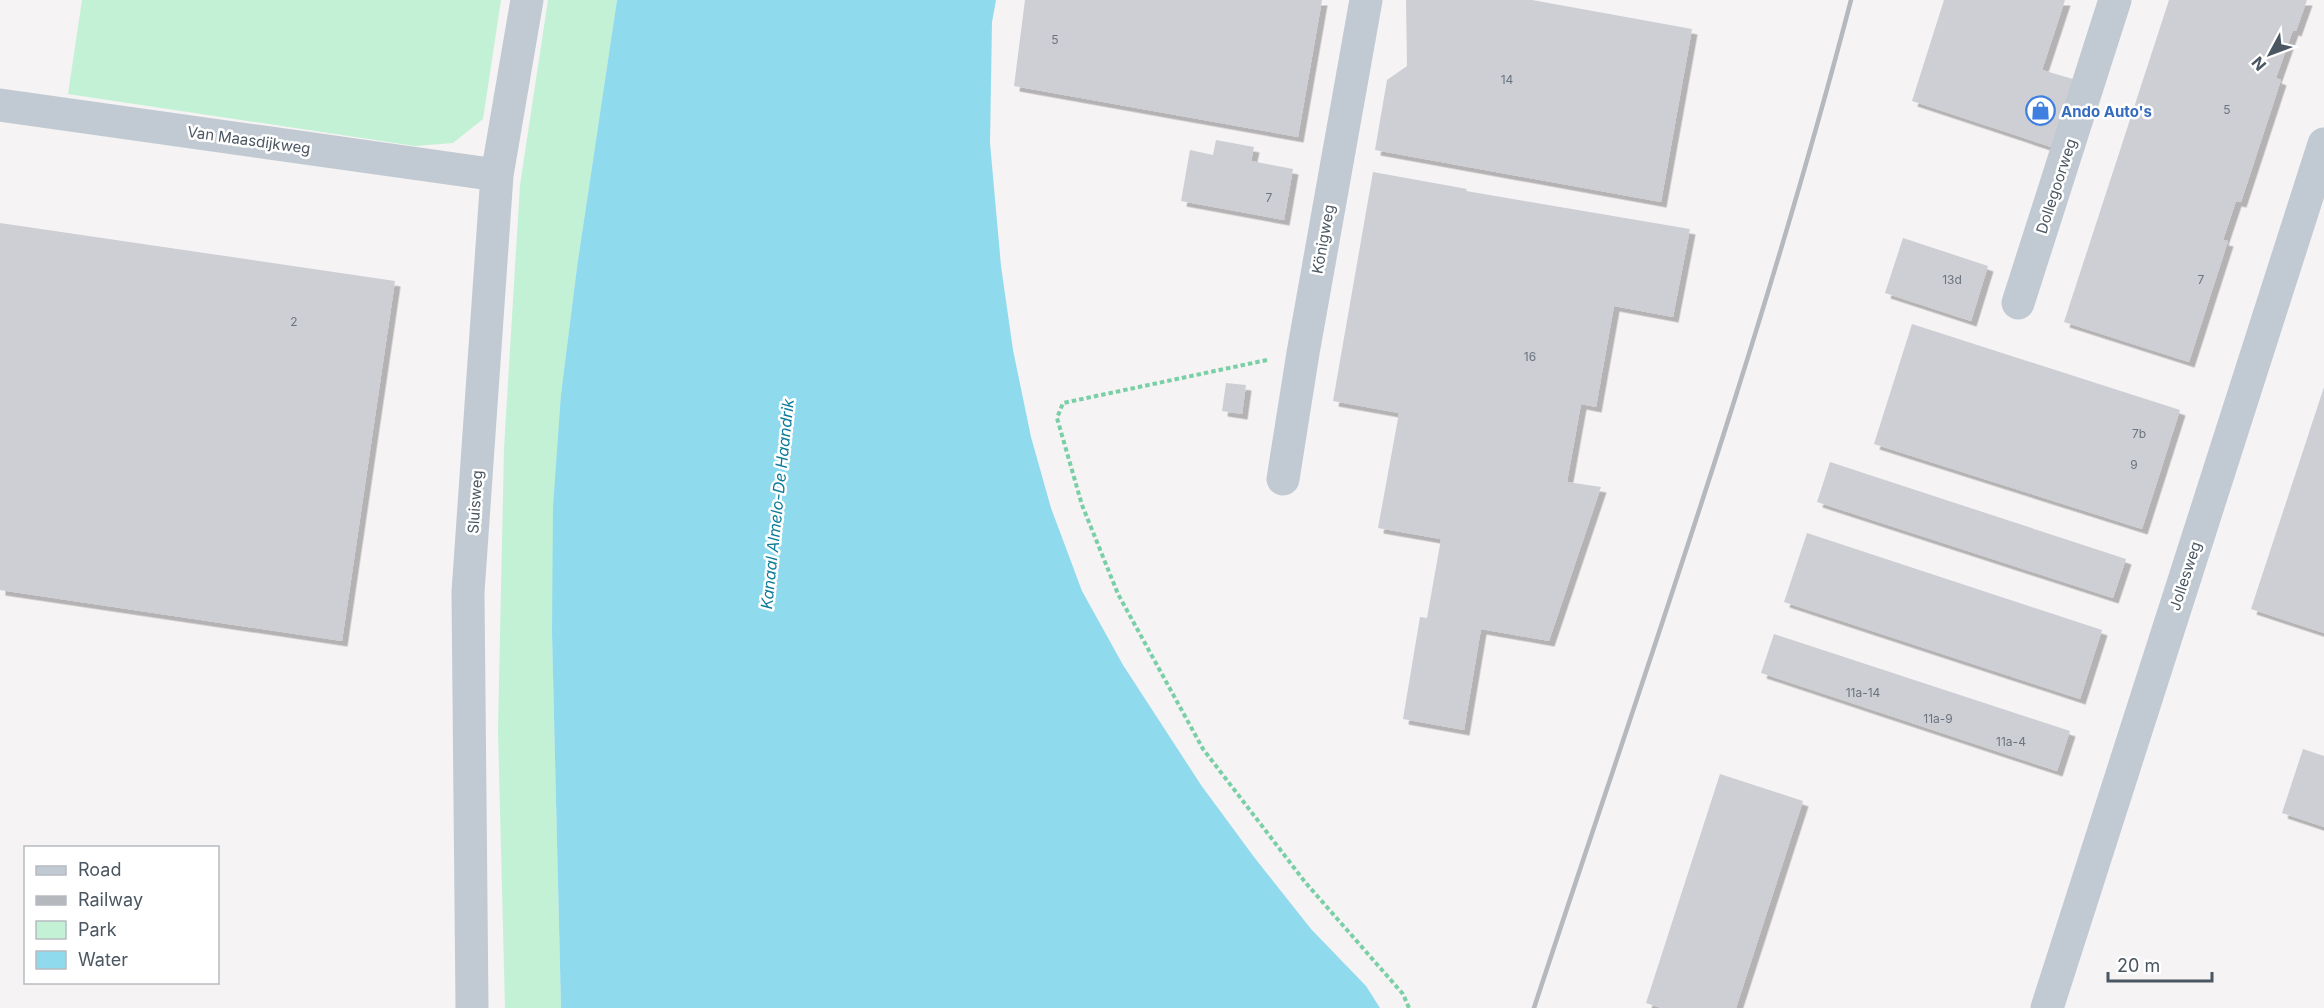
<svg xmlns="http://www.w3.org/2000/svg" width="2324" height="1008" viewBox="0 0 2324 1008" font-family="Inter,sans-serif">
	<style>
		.green { fill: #c3f1d5 }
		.water { fill: #90daee }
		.building { fill: #cdcfd5; filter: url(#shadow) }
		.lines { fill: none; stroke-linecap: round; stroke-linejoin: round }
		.path { stroke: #7ad0a6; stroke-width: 4; stroke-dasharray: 4.5 3; stroke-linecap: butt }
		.street { stroke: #c1cad2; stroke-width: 33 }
		.rail { stroke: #b5b8bd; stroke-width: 4.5 }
		.labels { text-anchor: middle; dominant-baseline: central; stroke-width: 5; stroke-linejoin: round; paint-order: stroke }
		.number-label { font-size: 12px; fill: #6b747e }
		.shop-label { font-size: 15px; font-weight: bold; fill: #366cbe; stroke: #fff; text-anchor: start }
		.street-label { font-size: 15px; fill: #4a5661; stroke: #fff }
		.water-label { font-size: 16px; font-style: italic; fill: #0c7c9b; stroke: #fff }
	</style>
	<defs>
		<filter id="shadow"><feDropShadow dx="5.5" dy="5.5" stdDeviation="0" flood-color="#0004"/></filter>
	</defs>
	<rect width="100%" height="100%" fill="#f5f3f3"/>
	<path class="green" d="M82,0H501L483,119L453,143L415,146L68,94Z
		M548,0H617L577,267L561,394L552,633L561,1008H505L498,730L504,449L520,185Z"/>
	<path class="water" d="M617,0H996L992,22L990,143L1001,266L1013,350L1031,437L1051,508L1082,591L1123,665L1201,785L1254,857L1311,929L1366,986L1380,1008H561L552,633L553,507L561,394L577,267Z"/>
	<path class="building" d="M1025,0H1322L1298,137L1014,86Z
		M1406,0H1532L1692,29L1661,202L1375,150L1387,80L1407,66Z
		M1944,0H2065L2042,70L2073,79L2051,147L1912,101Z
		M2169,0H2307L2296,31L2293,30L2276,78L2281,80L2241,202L2236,201L2223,240L2228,241L2189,362L2064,322Z
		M1216,140L1254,147L1251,161L1293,169L1284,220L1181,201L1190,150L1213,155Z
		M1373,172L1467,189L1466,191L1690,229L1673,317L1614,306L1596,407L1581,404L1567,482L1601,487L1549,641L1481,629L1464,730L1403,719L1420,617L1427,618L1441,539L1378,528L1399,413L1333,401Z
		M0,223L395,281L342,641L0,590Z
		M1903,238L1988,266L1971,321L1885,293Z
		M1912,324L2180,410L2142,529L1874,444Z
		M1226,383L1246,385L1242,414L1222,411Z
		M2324,387V633L2251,609Z
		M1830,462L2126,559L2113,598L1817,502Z
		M1807,533L2102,630L2080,699L1784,602Z
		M1774,634L2070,731L2057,771L1761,673Z
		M2303,749L2324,756V827L2282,813Z
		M1720,774L1803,801L1736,1008H1661L1646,1003Z"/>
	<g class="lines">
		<path class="path" d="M1267,360L1063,403L1057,418L1082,505L1118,594L1203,749L1305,882L1403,994L1409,1008"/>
		<path class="street" d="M0,105L497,175
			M2018,303L2115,0
			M1283,479L1303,353L1366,0
			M472,1008L468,592L497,175L527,0
			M2047,1008L2324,144"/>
		<path class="rail" d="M1534,1008C1644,674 1762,341 1851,0"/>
	</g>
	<defs>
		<symbol id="shop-ring" viewBox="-11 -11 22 22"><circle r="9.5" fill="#fff" stroke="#3f7fe0" stroke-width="1.5"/><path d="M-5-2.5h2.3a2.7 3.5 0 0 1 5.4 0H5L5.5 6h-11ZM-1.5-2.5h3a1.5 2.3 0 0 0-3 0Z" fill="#3f7fe0"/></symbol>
	</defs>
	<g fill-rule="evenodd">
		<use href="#shop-ring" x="2024" y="94" width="33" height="33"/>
	</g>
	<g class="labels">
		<g class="number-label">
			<text x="1055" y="39">5</text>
			<text x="1507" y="79">14</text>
			<text x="2227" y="109">5</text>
			<text x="1269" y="197">7</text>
			<text x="1952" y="279">13d</text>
			<text x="2201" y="279">7</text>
			<text x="294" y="321">2</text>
			<text x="1530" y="356">16</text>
			<text x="2139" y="433">7b</text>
			<text x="2134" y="464">9</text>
			<text x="1863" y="692">11a-14</text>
			<text x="1938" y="718">11a-9</text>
			<text x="2011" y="741">11a-4</text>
		</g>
		<g class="shop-label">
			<text x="2061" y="111">Ando Auto's</text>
		</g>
		<g class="street-label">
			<text transform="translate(249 140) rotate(8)">Van Maasdijkweg</text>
			<text transform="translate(2056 186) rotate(-72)">Dollegoorweg</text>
			<text transform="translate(1323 239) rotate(-80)">Königweg</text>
			<text transform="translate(475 502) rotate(-86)">Sluisweg</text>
			<text transform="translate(2185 576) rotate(-72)">Jollesweg</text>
		</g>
		<g class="water-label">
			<text transform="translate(777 504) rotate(-84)">Kanaal Almelo-De Haandrik</text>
		</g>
	</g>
	<rect x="24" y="846" width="195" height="138" fill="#ffffff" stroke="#b7bbc0" stroke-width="1.5"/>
	<rect x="36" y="866" width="30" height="9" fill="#c1cad2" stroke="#b7bbc0" stroke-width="1.5"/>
	<text x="78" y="876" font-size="18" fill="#4a5661">Road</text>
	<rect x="36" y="896" width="30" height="9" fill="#b5b8bd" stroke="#b7bbc0" stroke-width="1.5"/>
	<text x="78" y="906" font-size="18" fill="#4a5661">Railway</text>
	<rect x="36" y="921" width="30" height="18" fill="#c3f1d5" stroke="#b7bbc0" stroke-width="1.5"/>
	<text x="78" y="936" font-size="18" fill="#4a5661">Park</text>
	<rect x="36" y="951" width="30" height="18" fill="#90daee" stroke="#b7bbc0" stroke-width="1.5"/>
	<text x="78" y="966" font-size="18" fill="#4a5661">Water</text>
	<g transform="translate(2270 54) rotate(229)" stroke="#ffffff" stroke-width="4.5" paint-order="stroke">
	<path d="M0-4.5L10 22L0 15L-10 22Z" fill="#4a5661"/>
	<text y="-9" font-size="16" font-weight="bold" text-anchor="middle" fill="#4a5661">N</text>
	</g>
	<path d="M2108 972v9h104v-9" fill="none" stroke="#4a5661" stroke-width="3"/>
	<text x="2117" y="972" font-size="18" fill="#4a5661" stroke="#ffffff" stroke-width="4.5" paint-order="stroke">20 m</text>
</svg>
